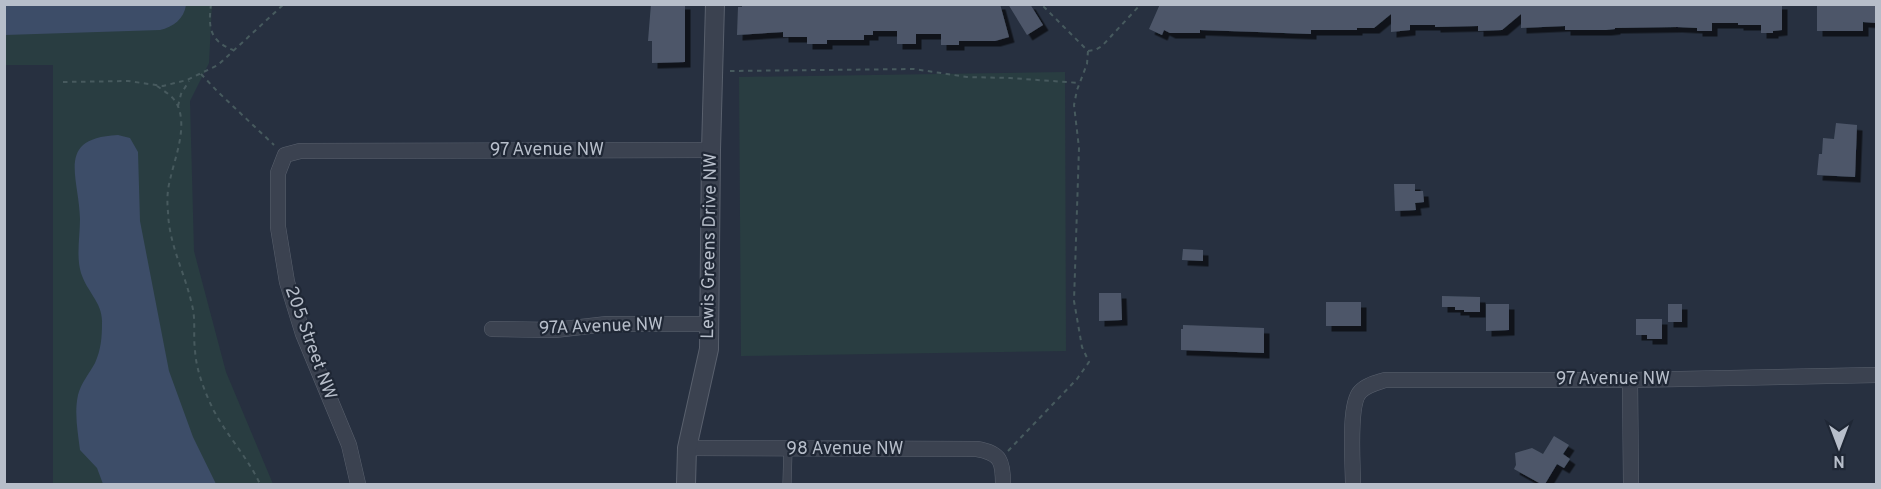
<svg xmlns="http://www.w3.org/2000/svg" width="1881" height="489" viewBox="0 0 1881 489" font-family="Overpass,sans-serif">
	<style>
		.green { fill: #293d41 }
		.water { fill: #3d4d68 }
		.building { fill: #4d5769; filter: url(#shadow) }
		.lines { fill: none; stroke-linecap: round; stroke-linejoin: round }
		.service-casing { stroke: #59606d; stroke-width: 9 }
		.minor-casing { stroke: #59606d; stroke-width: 16 }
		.tertiary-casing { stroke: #59606d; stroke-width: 20 }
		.path { stroke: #475a5e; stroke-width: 2; stroke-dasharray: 4.5 4.5; stroke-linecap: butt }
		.service { stroke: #3b4250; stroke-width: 8 }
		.minor { stroke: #3b4250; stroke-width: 15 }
		.tertiary { stroke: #3b4250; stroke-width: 18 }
		.labels { text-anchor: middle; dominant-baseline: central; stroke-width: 4.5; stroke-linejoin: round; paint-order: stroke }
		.street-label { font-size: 18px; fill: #b7beca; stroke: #1f2735 }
	</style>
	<defs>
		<filter id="shadow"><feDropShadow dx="5.5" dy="5.5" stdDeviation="0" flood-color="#0009"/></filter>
	</defs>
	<rect width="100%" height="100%" fill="#273040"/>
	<path class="green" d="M4,5H212L209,63L190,101L194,251L226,372L273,484H53V65H5Z
		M1065,72L1066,351L741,356L739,77Z"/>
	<path class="water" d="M4,5L5,4L186,5C184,19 173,27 160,30L5,35Z
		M118,135L130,138L138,152L140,221L169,371L193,437L216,484H103L97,468L80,450C78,433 74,413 78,395C81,383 89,374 95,363C101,350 102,337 102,323C103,303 87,292 81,273C76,256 80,237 80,219C79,176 55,138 118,135Z"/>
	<path class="building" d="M651,4H685V62L652,63V41H648Z
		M742,4H1000L1009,37L995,41H959V45H941V34H916V44H897V31H873V35H864V40H827V44H807V37H783V32L737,35L738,7H742Z
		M1008,4H1030L1043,25L1027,35Z
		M1160,4H1782V30L1773,31V33H1761V25H1738V23H1712V31H1697V28L1677,27L1615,28V29L1606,30H1565V26L1521,28V14L1502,30L1478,31V26L1435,27V25H1410V30L1391,32V14L1374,28H1357V30H1311V34L1200,30V33H1170L1164,30L1162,35L1149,29Z
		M1817,4H1876V23L1863,22V31H1817Z
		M1836,123L1857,125L1855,177L1817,175L1819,154H1822L1823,138L1834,139Z
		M1394,184H1415V191H1423L1424,202L1415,203L1416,210L1395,211Z
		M1183,249L1203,250V261L1182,260Z
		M1099,293H1121L1122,320L1099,321Z
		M1442,296L1480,297V312H1464V310H1455V307H1442Z
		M1326,302H1361V326H1326Z
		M1486,304H1509V330L1486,331Z
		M1668,304H1682V322H1668Z
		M1636,319H1662V339H1647V335H1636Z
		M1183,325L1264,328V353L1181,350V329H1183Z
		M1554,436L1569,445L1563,454L1570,459L1564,468L1557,464L1545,484H1541L1514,469L1516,465L1515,453L1532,448L1543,454Z"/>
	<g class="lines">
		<defs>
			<path id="service" d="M787,484L788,449"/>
			<path id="minor" d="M492,329L555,330L607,324H710
				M1630,380L1631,484
				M687,448L977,449C1001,453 1003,462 1003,484
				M358,484L349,445L303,334L287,282L278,227V173L285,155L300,151L711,150
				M1353,484C1353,465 1348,405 1360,392C1366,385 1376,383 1385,380H1630L1876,375"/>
			<path id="tertiary" d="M686,484L687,448L709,349L711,150L715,4"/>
		</defs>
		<use href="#service" class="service-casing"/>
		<use href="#minor" class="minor-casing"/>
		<use href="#tertiary" class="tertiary-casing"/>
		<path class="path" d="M211,4C208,28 210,41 233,50
			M1088,51L1095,50L1102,46L1141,4
			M730,71L914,69L967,77L1010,78L1080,83
			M201,74L218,92L274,145
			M63,82L128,81L163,86L187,80L218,65L284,4
			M157,86C164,91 173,96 177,104C188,127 175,157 170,180C167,191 167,202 168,212C169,245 185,273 192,305C196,320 193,335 195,350C196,370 205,393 214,411C228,437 248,458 260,484
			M178,106L181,94L189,81
			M1008,451L1077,379L1089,362L1082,347L1074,301L1079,148L1074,105L1077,90L1087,64L1088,51L1041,4"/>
		<use href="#service" class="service"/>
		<use href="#minor" class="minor"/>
		<use href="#tertiary" class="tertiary"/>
	</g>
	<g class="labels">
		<g class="street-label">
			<text x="547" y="150">97 Avenue NW</text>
			<text transform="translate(710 246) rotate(-89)">Lewis Greens Drive NW</text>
			<text transform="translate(601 327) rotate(-2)">97A Avenue NW</text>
			<text transform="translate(310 343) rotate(70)">205 Street NW</text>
			<text x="1613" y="379">97 Avenue NW</text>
			<text x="845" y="449">98 Avenue NW</text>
		</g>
	</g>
	<rect width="1881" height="489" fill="none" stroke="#b7beca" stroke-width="12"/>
	<g transform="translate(1839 447) rotate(180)" stroke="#1f2735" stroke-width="4.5" paint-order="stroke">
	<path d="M0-4.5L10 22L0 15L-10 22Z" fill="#b7beca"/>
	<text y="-9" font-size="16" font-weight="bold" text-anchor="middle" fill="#b7beca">N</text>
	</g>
</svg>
